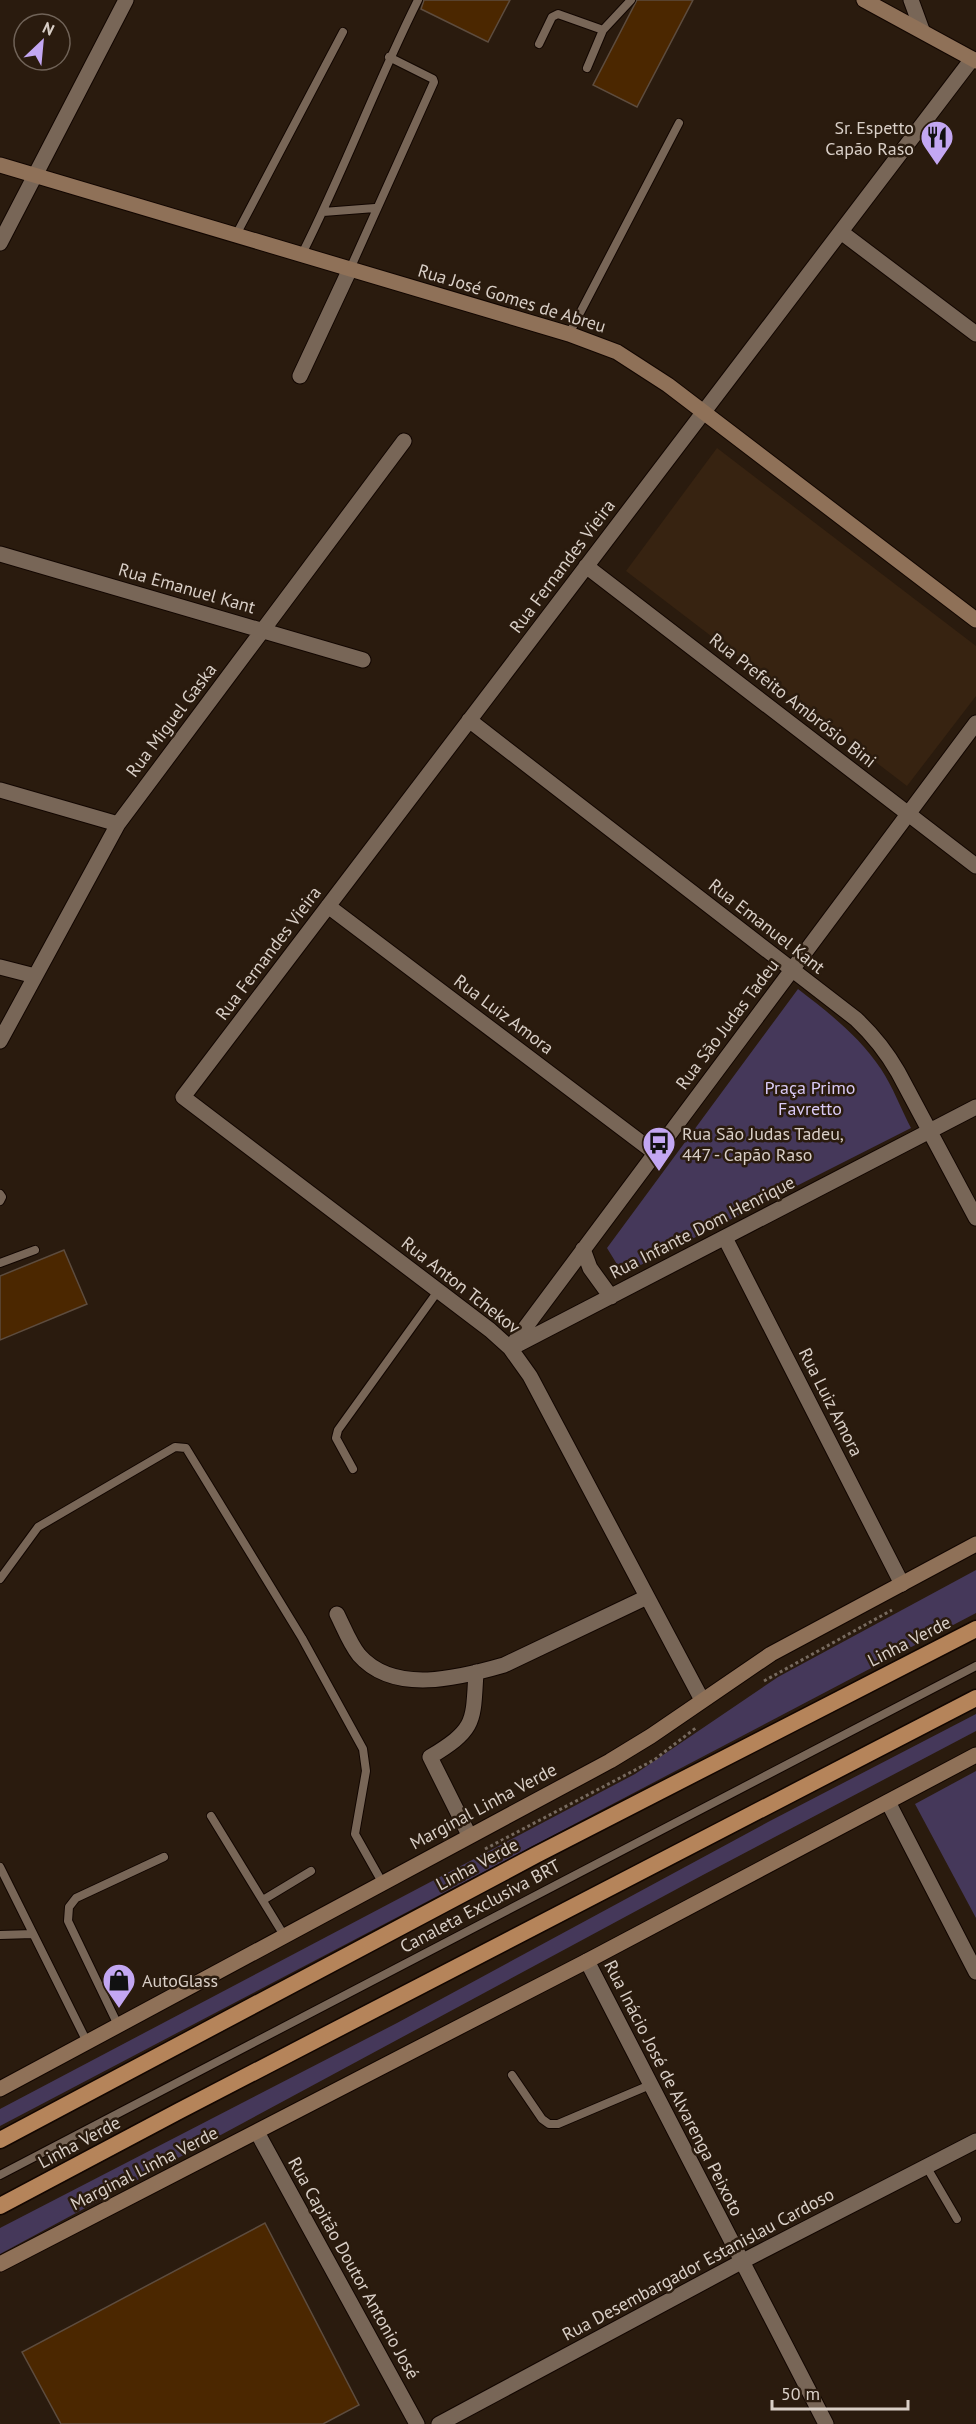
<svg xmlns="http://www.w3.org/2000/svg" width="976" height="2424" viewBox="0 0 976 2424" font-family="'PT Sans',sans-serif">
	<style>
		.built { fill: #372311 }
		.green { fill: #45385a }
		.building { fill: #4b2700; stroke: #5d4c3e; stroke-width: 1.5 }
		.lines { fill: none; stroke-linecap: round; stroke-linejoin: round }
		.service-casing { stroke: #120600; stroke-width: 10 }
		.minor-casing { stroke: #120600; stroke-width: 17 }
		.tertiary-casing { stroke: #120600; stroke-width: 17 }
		.secondary-casing { stroke: #120600; stroke-width: 17 }
		.trunk-casing { stroke: #120600; stroke-width: 19 }
		.path { stroke: #776a5f; stroke-width: 3; stroke-dasharray: 3 3; stroke-linecap: butt }
		.service { stroke: #786657; stroke-width: 8 }
		.minor { stroke: #786657; stroke-width: 15 }
		.tertiary { stroke: #786657; stroke-width: 15 }
		.secondary { stroke: #8f7158; stroke-width: 15 }
		.trunk { stroke: #b5845a; stroke-width: 16 }
		.labels { text-anchor: middle; dominant-baseline: central; stroke-width: 5; stroke-linejoin: round; paint-order: stroke }
		.poi-label { font-size: 18px; fill: #d9cfc7; stroke: #2a1b0e; text-anchor: start }
		.street-label { font-size: 18px; fill: #d9cfc7; stroke: #2a1b0e }
		.park-label { font-size: 18px; fill: #dacbf6; stroke: #2a1b0e }
	</style>
	<rect width="100%" height="100%" fill="#2a1b0e"/>
	<path class="built" d="M717,448L976,646V696L907,786L626,571Z"/>
	<path class="green" d="M798,989C829,1013 859,1036 881,1069C893,1087 901,1109 911,1128L623,1274L607,1248Z
		M976,1570V1613L0,2126V2109L635,1774L778,1677Z
		M976,1714V1731L701,1876L0,2254V2228L397,2023L768,1822Z
		M976,1771V1918L915,1804Z"/>
	<path class="building" d="M424,0H510L488,42L421,9Z
		M637,0H693L637,107L593,85Z
		M64,1250L87,1304L0,1340V1276Z
		M265,2223L359,2405L323,2424H61L22,2352Z"/>
	<g class="lines">
		<defs>
			<path id="service" d="M539,44L552,17L558,14L603,30L631,0
				M587,68L603,30
				M323,212L375,208
				M236,235L343,32
				M302,254C344,171 376,84 418,0
				M350,269L434,82L433,79L389,57
				M569,334L679,123
				M0,1194L2,1197L0,1201
				M0,1263L35,1250
				M353,1469L336,1438L338,1430L438,1291
				M0,1579L38,1527L175,1447L186,1448L302,1638L363,1749L366,1771L355,1834L382,1882
				M211,1816L285,1937
				M0,1867L87,2042
				M263,1900L311,1871
				M0,1935L33,1934
				M118,2025L68,1921L69,1907L76,1898L164,1857
				M512,2075L542,2119L549,2124H558L650,2085
				M926,2166L957,2219
				M0,2175L976,1666"/>
			<path id="minor" d="M911,0L922,30
				M841,232L976,334
				M0,243L126,0
				M300,376L350,269
				M0,554L363,660
				M586,566L976,866
				M469,720L856,1019C873,1035 886,1051 898,1072L976,1218
				M0,790L118,824
				M328,906L655,1153
				M0,967L35,976
				M0,1041L118,824L404,441
				M725,1238L902,1584
				M583,1249L590,1268L611,1297
				M513,1347L976,1107
				M510,1348L976,723
				M337,1614C344,1628 350,1644 359,1655C394,1695 459,1678 504,1665L647,1597
				M702,1700L530,1376L510,1348L490,1330L183,1097L972,59
				M469,1835L430,1757C476,1729 473,1723 476,1672
				M587,1961L826,2424
				M257,2132L417,2424
				M439,2424L741,2262L976,2141"/>
			<path id="tertiary" d="M888,1802L976,1972"/>
			<path id="secondary" d="M864,0L976,61
				M0,165L569,334L617,352L668,385L976,620
				M0,2089L610,1761L651,1736L771,1654L976,1544
				M0,2264L587,1961L976,1755"/>
			<path id="trunk" d="M0,2140L536,1855L976,1629
				M0,2206L179,2111L976,1698"/>
		</defs>
		<use href="#service" class="service-casing"/>
		<use href="#minor" class="minor-casing"/>
		<use href="#tertiary" class="tertiary-casing"/>
		<use href="#secondary" class="secondary-casing"/>
		<use href="#trunk" class="trunk-casing"/>
		<path class="path" d="M764,1681L892,1610
			M485,1849L654,1760L697,1727"/>
		<use href="#service" class="service"/>
		<use href="#minor" class="minor"/>
		<use href="#tertiary" class="tertiary"/>
		<use href="#secondary" class="secondary"/>
		<use href="#trunk" class="trunk"/>
	</g>
	<defs>
		<symbol id="restaurant-pin" viewBox="-11 -11 22 30"><path d="M0 17L-7.5 6A9.5 9.5 0 1 1 7.5 6Z" fill="#c3a7f2" stroke="#2a1b0e"/><path d="M-5-6h1v4h1v-4h1v4h1v-4h1v5L-1.5 .5V6h-2V.5L-5-1ZM5-6V6H3V1.5H1.5Q1.5-4 5-6Z" fill="#111"/></symbol>
		<symbol id="bus-pin" viewBox="-11 -11 22 30"><path d="M0 17L-7.5 6A9.5 9.5 0 1 1 7.5 6Z" fill="#c3a7f2" stroke="#2a1b0e"/><path d="M-5-6H5V4H4V6H2V4H-2V6H-4V4H-5ZM-3.5-4V0h7V-4ZM-3.5 1.2v1.5H-2V1.2ZM2 1.2v1.5H3.5V1.2Z" fill="#111"/></symbol>
		<symbol id="shop-pin" viewBox="-11 -11 22 30"><path d="M0 17L-7.5 6A9.5 9.5 0 1 1 7.5 6Z" fill="#c3a7f2" stroke="#2a1b0e"/><path d="M-5-2.5h2.3a2.7 3.5 0 0 1 5.4 0H5L5.5 6h-11ZM-1.5-2.5h3a1.5 2.3 0 0 0-3 0Z" fill="#111"/></symbol>
	</defs>
	<g fill-rule="evenodd">
		<use href="#restaurant-pin" x="918" y="118" width="38" height="52"/>
		<use href="#bus-pin" x="640" y="1124" width="38" height="52"/>
		<use href="#shop-pin" x="100" y="1961" width="38" height="52"/>
	</g>
	<g class="labels">
		<g class="poi-label">
			<text x="914" y="127" text-anchor="end">Sr. Espetto<tspan x="914" dy="21">Capão Raso</tspan></text>
			<text x="682" y="1133">Rua São Judas Tadeu,<tspan x="682" dy="21">447 - Capão Raso</tspan></text>
			<text x="142" y="1980">AutoGlass</text>
		</g>
		<g class="street-label">
			<text transform="translate(512 298) rotate(17)">Rua José Gomes de Abreu</text>
			<text transform="translate(562 566) rotate(-53)">Rua Fernandes Vieira</text>
			<text transform="translate(187 588) rotate(16)">Rua Emanuel Kant</text>
			<text transform="translate(793 700) rotate(38)">Rua Prefeito Ambrósio Bini</text>
			<text transform="translate(171 720) rotate(-53)">Rua Miguel Gaska</text>
			<text transform="translate(767 926) rotate(38)">Rua Emanuel Kant</text>
			<text transform="translate(268 953) rotate(-53)">Rua Fernandes Vieira</text>
			<text transform="translate(504 1014) rotate(37)">Rua Luiz Amora</text>
			<text transform="translate(727 1024) rotate(-53)">Rua São Judas Tadeu</text>
			<text transform="translate(702 1227) rotate(-27)">Rua Infante Dom Henrique</text>
			<text transform="translate(461 1285) rotate(38)">Rua Anton Tchekov</text>
			<text transform="translate(831 1402) rotate(63)">Rua Luiz Amora</text>
			<text transform="translate(909 1641) rotate(-27)">Linha Verde</text>
			<text transform="translate(483 1806) rotate(-28)">Marginal Linha Verde</text>
			<text transform="translate(477 1864) rotate(-28)">Linha Verde</text>
			<text transform="translate(480 1906) rotate(-28)">Canaleta Exclusiva BRT</text>
			<text transform="translate(674 2088) rotate(63)">Rua Inácio José de Alvarenga Peixoto</text>
			<text transform="translate(79 2142) rotate(-28)">Linha Verde</text>
			<text transform="translate(144 2168) rotate(-27)">Marginal Linha Verde</text>
			<text transform="translate(698 2264) rotate(-28)">Rua Desembargador Estanislau Cardoso</text>
			<text transform="translate(354 2268) rotate(61)">Rua Capitão Doutor Antonio José</text>
		</g>
		<g class="park-label">
			<text x="810" y="1087">Praça Primo<tspan x="810" dy="21">Favretto</tspan></text>
		</g>
	</g>
	<g transform="translate(42 42) rotate(26)"><circle r="28" fill="#2a1b0e" stroke="#706358" stroke-width="1.5"/>
	<path d="M0-4.5L10 22L0 15L-10 22Z" fill="#c3a7f2"/>
	<text y="-9" font-size="16" font-weight="bold" text-anchor="middle" fill="#d9cfc7">N</text>
	</g>
	<path d="M772 2400v9h136v-9" fill="none" stroke="#d9cfc7" stroke-width="3"/>
	<text x="781" y="2400" font-size="18" fill="#d9cfc7" stroke="#2a1b0e" stroke-width="4.5" paint-order="stroke">50 m</text>
</svg>
